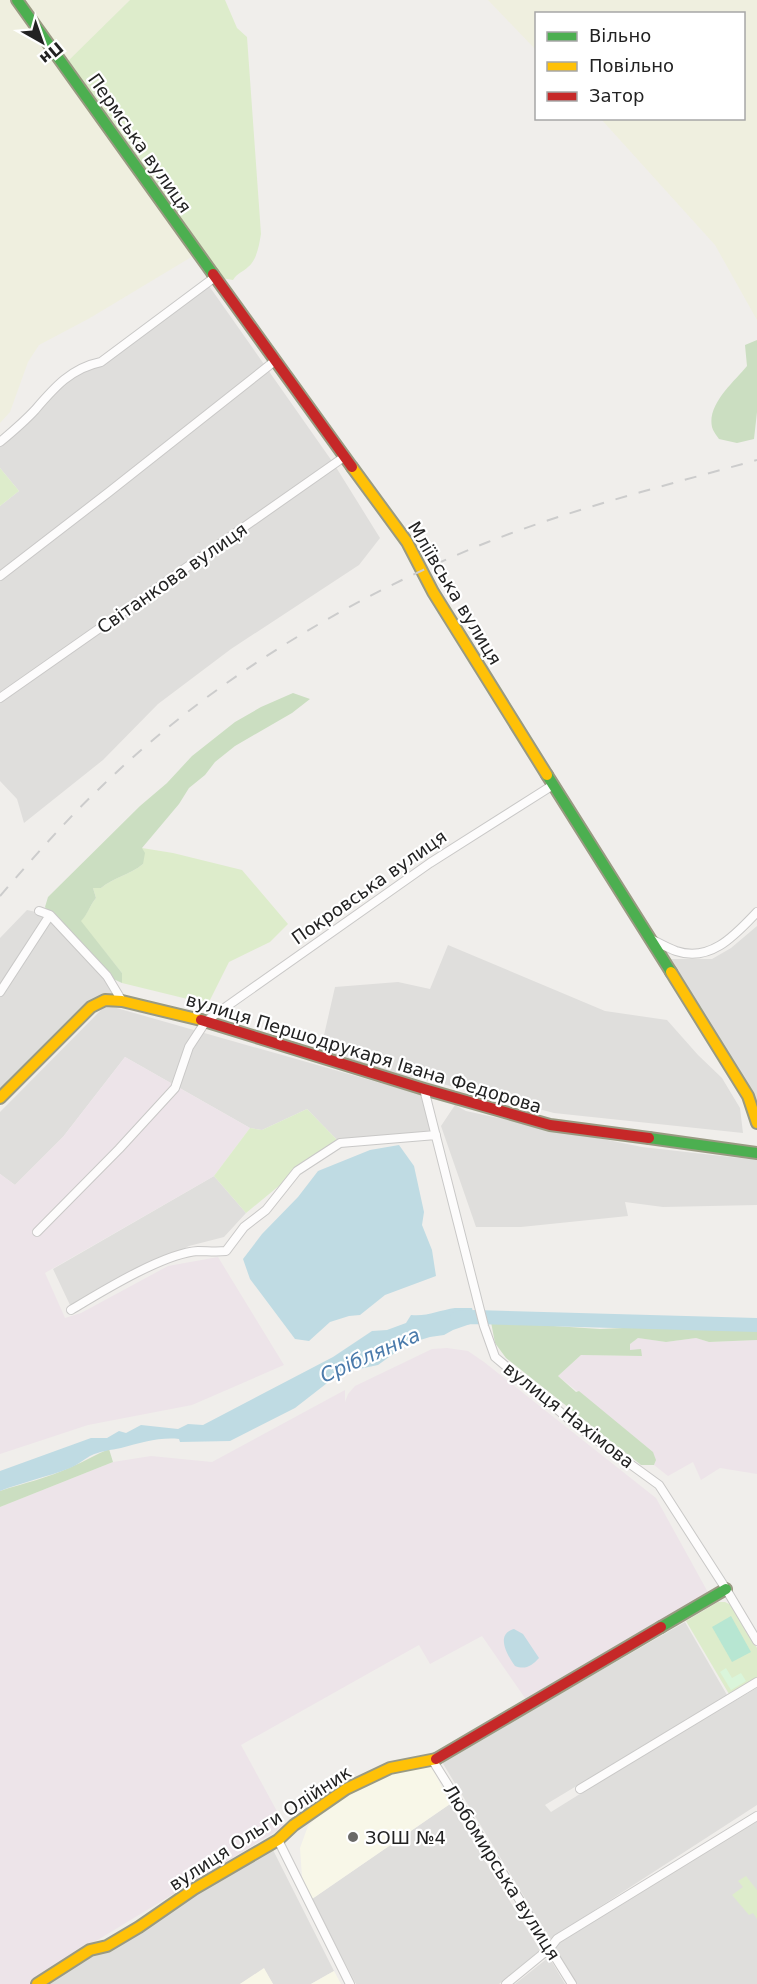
<svg xmlns="http://www.w3.org/2000/svg" width="757" height="1984" viewBox="0 0 757 1984" font-family="'DejaVu Sans',sans-serif">
	<style>
		.residential { fill: #dfdedc }
		.industrial { fill: #ede4e9 }
		.education { fill: #f8f7e8 }
		.farmland { fill: #efefdf }
		.grass { fill: #ddeccb }
		.forest { fill: #cbdec1 }
		.park { fill: #daf5da }
		.pitch { fill: #b7e6d2 }
		.water { fill: #bfdbe3 }
		.lines { fill: none; stroke-linecap: round; stroke-linejoin: round }
		.river { stroke: #bfdbe3; stroke-width: 14 }
		.street-casing { stroke: #c9c8c7; stroke-width: 10 }
		.fast-casing { stroke: #999a82; stroke-width: 14 }
		.slow-casing { stroke: #999a82; stroke-width: 14 }
		.jam-casing { stroke: #999a82; stroke-width: 14 }
		.street { stroke: #fdfcfc; stroke-width: 8 }
		.fast { stroke: #4caf50; stroke-width: 10 }
		.slow { stroke: #ffc107; stroke-width: 10 }
		.jam { stroke: #c62828; stroke-width: 10 }
		.rail { stroke: #ccc; stroke-width: 2; stroke-dasharray: 12 12; stroke-linecap: butt }
		.poi-dot { fill: #6a6968; stroke: #fff; stroke-width: 2 }
		.labels { text-anchor: middle; dominant-baseline: central; stroke-width: 4.5; stroke-linejoin: round; paint-order: stroke }
		.street-label { font-size: 18px; fill: #222; stroke: #fff }
		.poi-label { font-size: 18px; fill: #222; stroke: #fff; text-anchor: start }
		.water-label { font-size: 20px; font-style: italic; fill: #4a7aab; stroke: #fff }
	</style>
	<rect width="100%" height="100%" fill="#f0eeeb"/>
	<path class="residential" d="M207,283L334,464L380,538L359,565L231,649L158,704L103,760L24,823L17,799L0,781V506L19,491L0,468V442L57,384L101,362Z
		M27,910L50,915L107,976L122,1001L105,1000L0,1098V938Z
		M757,926V1105L753,1095L669,959H712L731,948Z
		M448,945L605,1011L667,1020L698,1055L722,1078L740,1108L743,1133L554,1113L435,1082L319,1057L335,987L398,982L430,989Z
		M106,1005L426,1096L436,1135L340,1143L307,1109L262,1130L250,1128L125,1057L63,1137L15,1185L0,1174V1112Z
		M455,1105L466,1111L489,1116L642,1147L757,1160V1205L663,1207L625,1202L628,1216L521,1227H476L441,1126Z
		M214,1176L246,1213L224,1237L189,1246L70,1305L53,1269Z
		M685,1622L727,1695L545,1805L551,1812L660,1744L757,1688V1805L550,1939L442,1762Z
		M450,1804L540,1950L499,1984H356L312,1899Z
		M757,1816V1984H572L550,1948L557,1939Z
		M270,1844L334,1971L311,1984H273L264,1969L240,1984H37Z
		M549,1957L565,1984H515Z"/>
	<path class="industrial" d="M125,1057L250,1128L214,1176L45,1273L65,1318L81,1313L168,1266L218,1257L284,1365L192,1405L88,1425L0,1454V1174L15,1185L63,1137Z
		M638,1338L666,1342L696,1338L709,1342L757,1340V1474L720,1468L701,1480L693,1462L668,1476L654,1465L656,1460L652,1451L558,1376L581,1355L641,1356L630,1351L629,1344Z
		M447,1348L468,1351L484,1362L656,1498L710,1596L527,1701L482,1636L430,1664L419,1645L241,1745L285,1826L101,1938L29,1984H0V1507L113,1462L151,1456L212,1462L345,1390V1402L348,1394L355,1386L432,1349Z"/>
	<path class="education" d="M431,1765L450,1804L312,1899L302,1877L300,1848L308,1826L319,1815L342,1799L380,1779L420,1766Z
		M264,1968L273,1984H240Z
		M334,1971L341,1984H311Z"/>
	<path class="farmland" d="M0,0H130L65,66L198,253L90,318L39,345L28,362L10,412L0,423Z
		M488,0H757V320L715,245L601,119L744,118V14H536V50Z"/>
	<path class="grass" d="M130,0H225L237,28L247,37L261,234C259,245 257,260 248,267C243,272 237,273 233,280L215,277L64,65Z
		M0,468L19,491L0,506Z
		M142,848L173,853L242,870L288,924L270,942L229,962L208,1004L122,983V973L80,921C87,916 90,905 96,898L93,888H101C114,877 130,875 143,864Z
		M307,1109L340,1143L297,1171L246,1213L214,1176L250,1128L262,1130Z
		M718,1602H725L733,1606L757,1648V1678L729,1694L686,1621Z
		M746,1876L757,1890V1919L753,1913L749,1915L732,1895L743,1887L738,1881Z"/>
	<path class="forest" d="M757,340V412L754,439L737,443L719,439C717,436 713,431 712,427C707,404 734,382 747,366L745,345Z
		M293,693L310,699L292,713L235,746L215,762L205,775L189,788L179,804L142,848L145,853L143,864C130,875 114,877 101,888H93L96,898C90,905 87,916 81,921L122,973V983L107,976L50,915L45,907L48,897L140,806L167,783L192,756L235,722L261,707Z
		M491,1322L600,1329L669,1326L757,1328V1340L709,1342L696,1338L666,1342L638,1338L630,1344V1350L641,1349L642,1356L581,1355L558,1376L576,1392L579,1391L653,1452L656,1460L654,1465H641L506,1358L495,1343Z
		M109,1449L113,1462L0,1507V1491C24,1483 48,1478 71,1467C84,1462 96,1454 109,1449Z"/>
	<path class="park" d="M726,1668L732,1678L741,1673L746,1681L731,1690L720,1672Z"/>
	<path class="pitch" d="M731,1616L751,1652L732,1662L712,1627Z"/>
	<path class="water" d="M399,1145L414,1166L424,1212L422,1225L432,1250L436,1276L385,1295L360,1315L349,1316L330,1322L309,1341L295,1339L250,1279L243,1259L262,1234L298,1197L318,1171L370,1150Z
		M455,1308H472L476,1322L453,1330L444,1335L430,1337L407,1344L378,1365L340,1373L295,1408L230,1441L180,1442L179,1439C159,1437 141,1443 121,1448C111,1450 100,1451 90,1456C83,1460 77,1465 70,1468C47,1477 23,1482 0,1491V1471L91,1438H107L119,1431L126,1433L141,1425L178,1429L188,1424L203,1425L333,1357L372,1331L387,1330L406,1323L411,1315C426,1317 440,1310 455,1308Z
		M514,1629L523,1634L539,1658C532,1666 525,1670 515,1666C507,1655 495,1634 514,1629Z"/>
	<g class="lines">
		<path class="river" d="M457,1318L475,1317L757,1325"/>
		<defs>
			<path id="street" d="M0,442C12,432 24,422 35,410C54,388 71,368 101,362L215,277
				M0,576L109,492L276,360
				M0,698L344,457
				M39,911L50,915L107,976L122,1001
				M651,939C659,943 668,948 676,951C711,963 736,934 757,912
				M0,992L50,915
				M424,1089L484,1326L495,1357L571,1421L659,1485L726,1589L757,1641
				M37,1232L119,1149L175,1088L189,1047L206,1021L430,863L553,785
				M71,1310C101,1292 164,1253 198,1251C207,1251 216,1252 226,1251L244,1227L266,1210L297,1171L340,1143L436,1135
				M433,1761L572,1984
				M580,1789L757,1682
				M278,1840L350,1984
				M506,1984L550,1948L557,1939L757,1816"/>
			<path id="fast" d="M17,0L213,274
				M547,775L671,972
				M649,1138L757,1153
				M661,1627L726,1589"/>
			<path id="slow" d="M352,467L407,542L433,592L547,775
				M671,972L748,1096L757,1123
				M0,1098L91,1007L105,1000L122,1001L201,1020
				M37,1984L90,1950L107,1946L139,1927L194,1889L278,1840L294,1825L346,1789L390,1768L436,1759"/>
			<path id="jam" d="M213,274L352,467
				M201,1020L424,1089L550,1125L649,1138
				M436,1759L661,1627"/>
		</defs>
		<use href="#street" class="street-casing"/>
		<use href="#fast" class="fast-casing"/>
		<use href="#slow" class="slow-casing"/>
		<use href="#jam" class="jam-casing"/>
		<use href="#street" class="street"/>
		<use href="#fast" class="fast"/>
		<use href="#slow" class="slow"/>
		<use href="#jam" class="jam"/>
		<path class="rail" d="M0,896C33,858 66,820 102,786C210,681 348,598 488,542C575,508 667,485 757,460"/>
	</g>
	<circle class="poi-dot" cx="353" cy="1837" r="6"/>
	<g class="labels">
		<g class="street-label">
			<text transform="translate(140 143) rotate(55)">Пермська вулиця</text>
			<text transform="translate(172 578) rotate(-35)">Світанкова вулиця</text>
			<text transform="translate(455 593) rotate(59)">Мліївська вулиця</text>
			<text transform="translate(369 887) rotate(-35)">Покровська вулиця</text>
			<text transform="translate(364 1053) rotate(17)">вулиця Першодрукаря Івана Федорова</text>
			<text transform="translate(569 1415) rotate(38)">вулиця Нахімова</text>
			<text transform="translate(260 1828) rotate(-33)">вулиця Ольги Олійник</text>
			<text transform="translate(502 1872) rotate(58)">Любомирська вулиця</text>
		</g>
		<g class="poi-label">
			<text x="365" y="1837">ЗОШ №4</text>
		</g>
		<g class="water-label">
			<text transform="translate(370 1355) rotate(-24)">Сріблянка</text>
		</g>
	</g>
	<rect x="535" y="12" width="210" height="108" fill="#ffffff" stroke="#a7a7a7" stroke-width="1.5"/>
	<rect x="547" y="32" width="30" height="9" fill="#4caf50" stroke="#a7a7a7" stroke-width="1.5"/>
	<text x="589" y="42" font-size="18" fill="#222222">Вільно</text>
	<rect x="547" y="62" width="30" height="9" fill="#ffc107" stroke="#a7a7a7" stroke-width="1.5"/>
	<text x="589" y="72" font-size="18" fill="#222222">Повільно</text>
	<rect x="547" y="92" width="30" height="9" fill="#c62828" stroke="#a7a7a7" stroke-width="1.5"/>
	<text x="589" y="102" font-size="18" fill="#222222">Затор</text>
	<g transform="translate(42 42) rotate(140)" stroke="#ffffff" stroke-width="4.5" paint-order="stroke">
	<path d="M0-4.5L10 22L0 15L-10 22Z" fill="#222222"/>
	<text y="-9" font-size="16" font-weight="bold" text-anchor="middle" fill="#222222">Пн</text>
	</g>
</svg>
